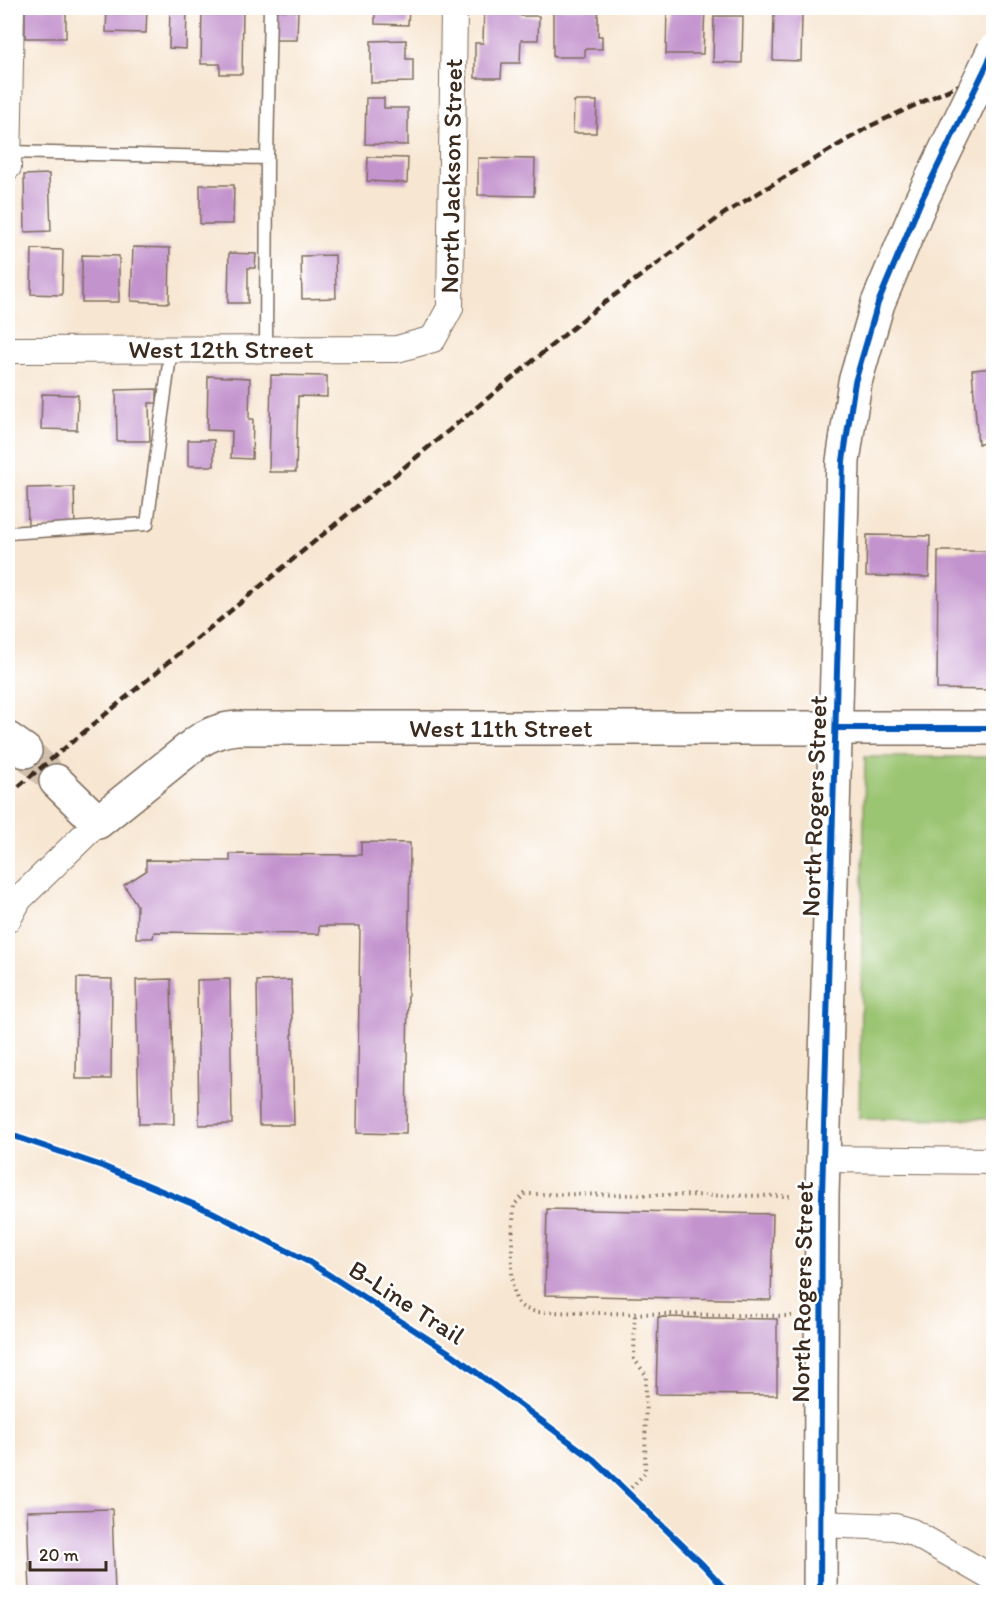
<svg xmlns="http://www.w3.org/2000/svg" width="1001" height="1600" viewBox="0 0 1001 1600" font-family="Itim,sans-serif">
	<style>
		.green { fill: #9bc572; stroke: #6b7848; stroke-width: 1.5 }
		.building { fill: #c393cd }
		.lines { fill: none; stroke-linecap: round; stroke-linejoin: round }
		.secondary-tunnel { stroke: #d1c0ad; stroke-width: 33; stroke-dasharray: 33 16; stroke-linecap: butt }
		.lane-casing { stroke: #7d6c5d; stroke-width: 15 }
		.street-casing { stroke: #7d6c5d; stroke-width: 28 }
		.secondary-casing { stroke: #7d6c5d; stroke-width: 36 }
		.path { stroke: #7d6c5d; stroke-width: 4; stroke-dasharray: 1.5 4.5; stroke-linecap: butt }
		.lane { stroke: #fff; stroke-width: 12 }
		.street { stroke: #fff; stroke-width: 26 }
		.secondary { stroke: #fff; stroke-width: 33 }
		.rail { stroke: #3b2a1e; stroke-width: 4.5; stroke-dasharray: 9 4.5; stroke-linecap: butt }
		.secondary-bridge-casing { stroke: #7d6c5d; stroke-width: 36; stroke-linecap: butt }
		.secondary-bridge { stroke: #fff; stroke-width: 33 }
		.cycleway-casing { stroke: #fff; stroke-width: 10 }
		.cycleway { stroke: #0057b8; stroke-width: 6 }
		.labels { text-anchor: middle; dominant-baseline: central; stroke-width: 5; stroke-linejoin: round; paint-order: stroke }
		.street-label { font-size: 26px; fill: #3b2a1e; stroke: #fff }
	</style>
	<rect width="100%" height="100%" fill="#fff"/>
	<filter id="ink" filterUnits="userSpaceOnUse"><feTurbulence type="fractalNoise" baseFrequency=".0167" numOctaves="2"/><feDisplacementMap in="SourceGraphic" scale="12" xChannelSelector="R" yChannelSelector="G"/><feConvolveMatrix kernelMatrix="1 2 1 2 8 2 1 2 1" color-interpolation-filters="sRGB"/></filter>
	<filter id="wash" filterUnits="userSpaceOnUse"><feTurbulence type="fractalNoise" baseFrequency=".008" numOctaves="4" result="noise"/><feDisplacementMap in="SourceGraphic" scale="24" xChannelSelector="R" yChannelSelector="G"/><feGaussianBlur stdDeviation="1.35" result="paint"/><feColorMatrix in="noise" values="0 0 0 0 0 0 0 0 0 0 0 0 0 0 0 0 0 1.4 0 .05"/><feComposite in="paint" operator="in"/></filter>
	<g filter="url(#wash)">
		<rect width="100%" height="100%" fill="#f7e6d1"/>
		<path class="green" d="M865,757H993V1119L859,1118Z"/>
		<g id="blocks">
			<path class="building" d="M25,8H66V38H25Z
				M107,8H147L146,33L106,32Z
				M170,8H187L186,49L169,48Z
				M202,8H243L242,74H220V64H201Z
				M375,8H409L408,25L375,24Z
				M484,8H521V16H539L538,40H521L520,63H502L501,78H475V43H483Z
				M553,8H598V36H602V49H585V57H553Z
				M667,8H705L703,54H666Z
				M276,10L298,11L297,40H276Z
				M774,13L802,14L801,61L773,60Z
				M714,16H743L742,63L713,62Z
				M406,40V59H413V82L371,83V41Z
				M366,98H384V108H408V145L365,144Z
				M574,101H597L596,133H573Z
				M368,157L408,158L407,183L367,181Z
				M478,158L535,159L534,196L478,195Z
				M49,174L51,231L25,232L24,175Z
				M200,185H234L233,224H200Z
				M133,247L170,248L169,303L131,301Z
				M32,249L63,250L62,295L31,294Z
				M229,253L256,254L255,268H248V303H228Z
				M82,255L119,256V302H82Z
				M335,255L336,298L302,299L301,256Z
				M994,368V443L978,444L972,370Z
				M271,375L327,376V397L298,396L296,472H269Z
				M208,376L250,378L249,419H253L252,459L231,458L232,431L207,430Z
				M157,389V403H149L150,441H117L116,390Z
				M42,394L78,395L77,430L41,429Z
				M188,440H214V466H188Z
				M74,487L75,527L28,528L27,488Z
				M867,535L930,536L929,577L866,576Z
				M938,551H994V690L937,689Z
				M361,842L410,843L406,1134L357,1133L360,926H319V934L154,932L153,938H136L137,905L124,885L146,871V860L230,861V854L361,855Z
				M77,978L112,979L111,1079H76Z
				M171,979L174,1124H139L136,980Z
				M230,979L232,1124L199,1125L197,980Z
				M291,980L294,1125H259L257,981Z
				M547,1209L773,1214L771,1300L545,1295Z
				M658,1317L777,1319V1395L656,1394Z
				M112,1509L115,1592H30L27,1511Z"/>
		</g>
	</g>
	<g filter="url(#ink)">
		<use href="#blocks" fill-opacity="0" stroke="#7d6c5d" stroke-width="1.5"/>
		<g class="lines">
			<path class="secondary-tunnel" d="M25,751L56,781"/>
			<defs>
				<path id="lane" d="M8,152L267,158L266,349
					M267,158L270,8
					M8,533L147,524L171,349"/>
				<path id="street" d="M8,167L11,8
					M8,350L397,349L433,339L450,308L454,8
					M8,919L19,899L98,822
					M823,1159L994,1161
					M819,1524L895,1527L912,1532L994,1579"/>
				<path id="secondary" d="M8,739L25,751
					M56,781L98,822L196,743C209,734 221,729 237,728H994
					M820,1592L822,1196L843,461L855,382L878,303L921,201"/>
			</defs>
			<use href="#lane" class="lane-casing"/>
			<use href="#street" class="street-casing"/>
			<use href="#secondary" class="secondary-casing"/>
			<path class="path" d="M792,1316L539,1312C531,1311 523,1309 518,1303C508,1289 513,1224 514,1205L525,1194L793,1196
				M627,1492L645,1473L646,1375L634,1359L635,1314"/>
			<use href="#lane" class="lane"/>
			<use href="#street" class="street"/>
			<use href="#secondary" class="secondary"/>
			<path class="rail" d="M8,795L592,312L725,213L870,126L994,69"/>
			<defs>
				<path id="secondary-bridge" d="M921,201L994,50"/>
			</defs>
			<use href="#secondary-bridge" class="secondary-bridge-casing"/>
			<use href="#secondary-bridge" class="secondary-bridge"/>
			<defs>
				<path id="cycleway" d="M836,728H994
					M8,1134L102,1166L212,1212L309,1262L453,1355L594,1460L703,1565L728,1592
					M820,1592L822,1196L843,461L855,382L878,303L921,201L994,50"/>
			</defs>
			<use href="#cycleway" class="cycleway-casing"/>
			<use href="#cycleway" class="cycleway"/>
		</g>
	</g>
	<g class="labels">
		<g class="street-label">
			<text transform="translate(451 176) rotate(-89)">North Jackson Street</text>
			<text x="221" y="349">West 12th Street</text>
			<text x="501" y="728">West 11th Street</text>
			<text transform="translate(814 806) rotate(-88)">North Rogers Street</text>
			<text transform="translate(802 1292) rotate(-89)">North Rogers Street</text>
			<text transform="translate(407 1302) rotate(33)">B-Line Trail</text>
		</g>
	</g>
	<rect width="1001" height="1600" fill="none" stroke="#fff" stroke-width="30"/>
	<path d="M30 1561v9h76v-9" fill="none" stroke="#3b2a1e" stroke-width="3"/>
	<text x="39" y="1561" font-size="18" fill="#3b2a1e" stroke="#ffffff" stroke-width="4.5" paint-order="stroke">20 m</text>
</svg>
